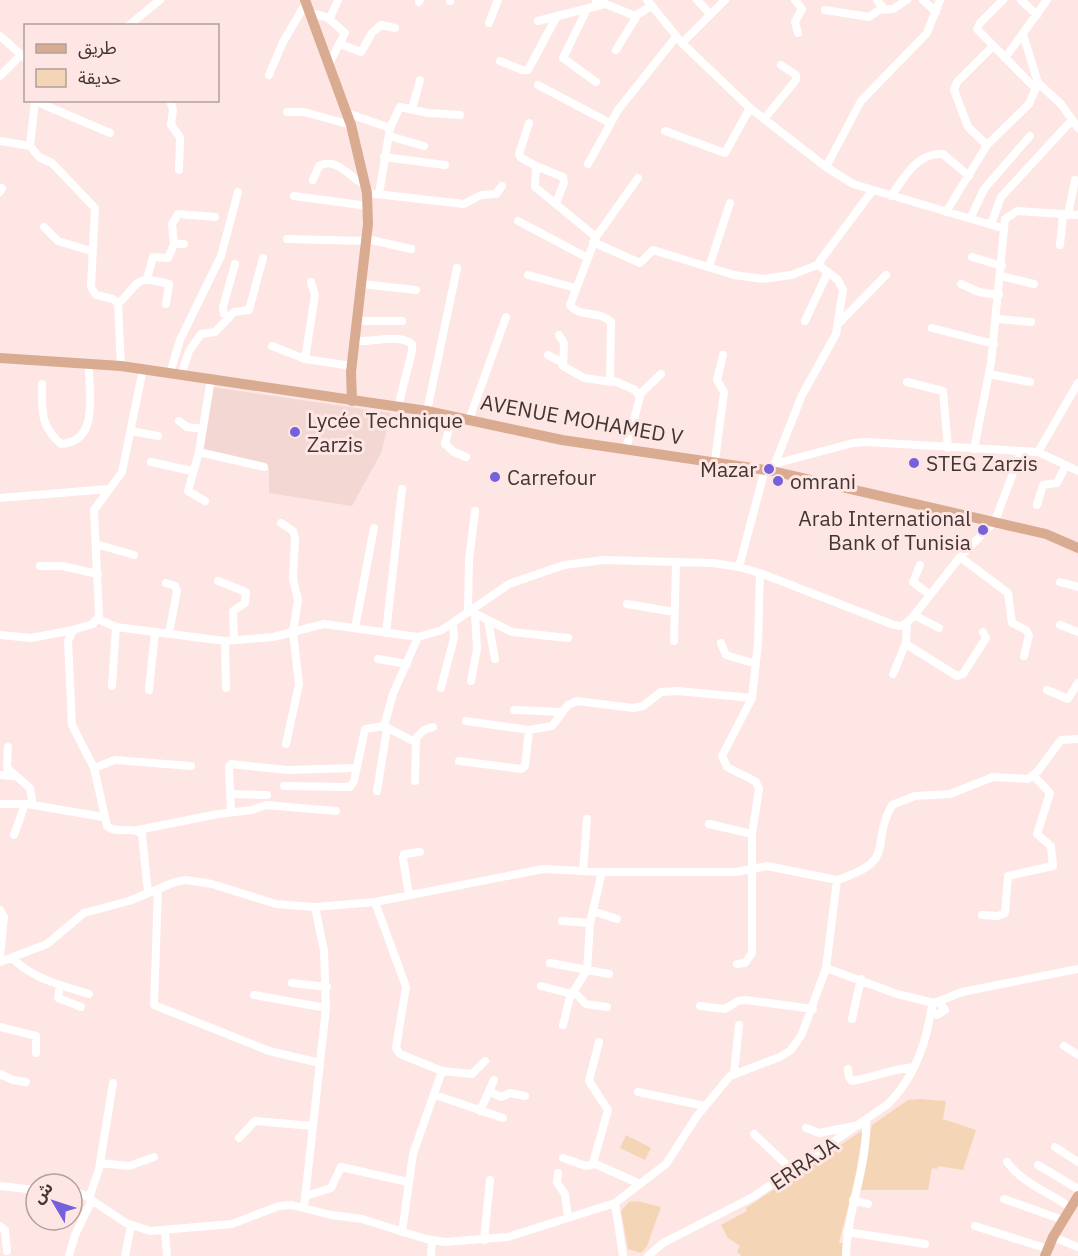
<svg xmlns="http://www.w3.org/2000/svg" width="1078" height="1256" viewBox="0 0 1078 1256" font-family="'IBM Plex Sans','Noto Sans Arabic',sans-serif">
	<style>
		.built { fill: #f3d7d2 }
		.green { fill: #f4d6b6 }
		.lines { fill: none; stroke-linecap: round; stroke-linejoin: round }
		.minor { stroke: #fff; stroke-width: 8 }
		.major { stroke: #d9ab91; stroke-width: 10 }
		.poi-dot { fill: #7661dc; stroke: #fde6e3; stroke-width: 2 }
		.labels { text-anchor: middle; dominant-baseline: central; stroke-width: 6; stroke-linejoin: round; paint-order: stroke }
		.street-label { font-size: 21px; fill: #433532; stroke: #fde6e3 }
		.poi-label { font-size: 21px; fill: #433532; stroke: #fde6e3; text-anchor: start }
	</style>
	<rect width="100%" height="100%" fill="#fde6e3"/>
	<path class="built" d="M211,387L391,413L381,453L352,506L269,493V468L202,452Z"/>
	<path class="green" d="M920,1099L946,1101L943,1119L976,1130L963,1170L938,1166L937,1169L932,1168L928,1190H858L872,1125L908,1100Z
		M863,1130L855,1179L839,1243H844L843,1256H742L737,1252L740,1246L728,1238L721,1225L747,1211L746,1208Z
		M626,1135L651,1148L645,1160L620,1148Z
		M638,1201L661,1207L647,1246L641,1253L628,1249L621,1211L629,1202Z"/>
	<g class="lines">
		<path class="minor" d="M596,0L635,16L651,6
			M647,0L682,43L725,0
			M697,0L710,14
			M795,0L802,9L795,22L798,33
			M877,0L883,8
			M923,0L936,12
			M1003,0L980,23L977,29L1036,89
			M1021,0L1037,15
			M450,1V0
			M419,2L420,0
			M587,9L563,58L596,82
			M825,10L869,17L879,10L893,9L907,0
			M310,13L330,18L338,0
			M328,18L345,33L329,64
			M538,21L605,4
			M489,23L498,0
			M128,26L160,0
			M1023,34L1038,83L1061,104L1078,128
			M0,36L26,59
			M682,43L750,108L826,167L853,184L1002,228
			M340,44L361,52L372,33L381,25L395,28
			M616,50L637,16
			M1005,58L1047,0
			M500,61L522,70H528L557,16
			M269,75L283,42L306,3
			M0,76L20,56
			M538,85L610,123
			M170,100L173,110L171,125L180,137L179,170
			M35,101L110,133
			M412,109L420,80
			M287,112H304L351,125
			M347,113L390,128
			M764,119L796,80V75L781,65
			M529,123L519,154L520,157L536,166L535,187L596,237
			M665,131L725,153L750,108
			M389,136L424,146
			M0,141L30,146L35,100
			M987,145L968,127L954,90L957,82L992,47
			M30,146L39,157L52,163L95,208L91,287L96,295L113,299L118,304L121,366
			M384,157L445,165
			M588,164L618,110L676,37
			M536,166L563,177L564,183L556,203
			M826,167L861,101L927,33L940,0
			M313,180L319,166C336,156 350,178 365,185
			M0,192L2,188
			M367,193L464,204L481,195L496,194L502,186
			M379,194L390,128L400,107L428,113L460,115
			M294,196L368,206
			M891,196C904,178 917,152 943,154L969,176
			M946,212L987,145L1029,104L1038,83
			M1068,215L1075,180
			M971,217L984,189L1030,136
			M518,221L586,257
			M991,224L1001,197L1072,120
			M44,227L58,241L91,251
			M287,239L367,241
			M367,239L411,249
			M593,242L640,263L653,250L734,275L763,279L791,275L820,264
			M174,244L172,224L178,214L215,217
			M1060,245L1063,215
			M972,257L1002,266
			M709,267L730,203
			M528,275L575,288
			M1001,276L1034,284
			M147,279L153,257L168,258L174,244H184
			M362,284L416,290
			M961,284L979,292L999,295
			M118,304C142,281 133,275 169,284L166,304
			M229,318L224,314L223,307L235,264
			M997,319L1031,322
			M357,321H402
			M805,321L828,272
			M840,322L886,275
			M932,328L994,344
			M559,335L564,343L563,366L584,378L612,382
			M355,341C372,343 397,333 412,344V351L398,407
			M272,346L305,359L352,366
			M548,355L561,362
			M305,359L315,295L311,282
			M143,369L122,472L94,510L99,616L93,624L73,630L68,641L72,725L94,768L107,826C117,835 131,825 142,834L148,893
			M170,373L180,340L221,256L238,192
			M989,374L1030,382
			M181,375L189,351L201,334L215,332L234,312L249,310L263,258
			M907,382L943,391L948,448
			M42,384C42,411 40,426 61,444C101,441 88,391 89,363
			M639,395L661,374
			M427,411L457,268
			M452,417L445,444L454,452L466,457
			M469,420L506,317
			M179,421L187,427L203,429
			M131,431L158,436
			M626,449L640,397L635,390L610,379L611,322C600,310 579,318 570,305L596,237L638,178
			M974,449L991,363L1005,219L1017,211L1078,215
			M199,452L264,467
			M1038,452L1078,383
			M715,461L724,392L717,380L723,355
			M151,462L192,471
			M774,464L853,443L866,442L1038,452L1078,471
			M765,469L739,567L760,573L894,625L902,626L912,618L960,557L995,521L1021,452
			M772,471L802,395L836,334L843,290L838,280L821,267L820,261L872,191
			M0,498L108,489
			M205,501L188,491L199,452L211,379
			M1037,505L1043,485L1057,483L1066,465
			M475,511L469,560L468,610L512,632L568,638
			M281,523L293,531L295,538L293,579L298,600L293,632L299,684L286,744
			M96,544L134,555
			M960,557L1008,593L1012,623L1026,630L1029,635L1024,656
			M920,565L913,582L930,595
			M40,566H62L98,574
			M218,581L246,592L245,603L233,611L234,639
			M1060,582L1078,587
			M166,583L175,586L177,591L169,633
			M627,604L674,612
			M914,615L939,628
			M98,619L116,627L225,641L273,637L324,624L418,637L442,630L509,584L564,565L604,560L713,563L739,567
			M488,621L495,659
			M907,623L906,643L909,646L957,676L963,674L986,638L983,632
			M1060,625L1078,632
			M355,628L374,528
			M386,633L402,489
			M0,635L31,638L73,630
			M418,637L393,694L384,726L413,741L424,730L433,727
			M225,641L226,688
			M674,641L676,564
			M721,643L726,655L756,664
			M378,659L407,664
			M893,674L906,643
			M471,681L477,649L475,614
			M112,686L116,627
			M441,688L454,638L453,623
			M149,690L155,632
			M1047,690L1068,699L1078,683
			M514,710L561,712
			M466,721L529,730L552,726L568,705L577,701L633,708L643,706L661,692L678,691L752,698
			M8,747L7,768L30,788L33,805
			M459,761L521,769L525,766L529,730
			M94,768L115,760L191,766
			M0,775L14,776
			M415,781L416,740
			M284,786L350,787L354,781L365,729L384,726
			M377,791L387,729
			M232,794L267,795
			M0,804H27L103,817
			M231,812L229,767L231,764L287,770L356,768
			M709,824L752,834
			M138,830L218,814L252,810L266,805L336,811
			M14,835L25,804
			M583,871L587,819
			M158,889L154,1005L269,1051L320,1063
			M409,895L403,858L404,854L420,852
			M375,902L406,987L396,1048L400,1054L442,1071L413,1154L402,1232
			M0,910L4,917L0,957
			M593,911L617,919
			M982,915L998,916L1005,913L1008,876L1053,866L1051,846L1037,834L1050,793L1034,776
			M562,921L590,923
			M12,958C33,979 61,985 89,994
			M0,962L47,944L84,913L129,901L175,882L186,880L212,884L276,904L315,907L375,902L543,869L602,872H736L767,866L837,880
			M550,963L609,974
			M737,964L745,963L752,953V834L759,789L756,782L749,778L727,767L722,756L752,698L758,643L760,573
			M826,968L897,994L934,1003
			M292,983L327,987
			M60,985L58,998L81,1007
			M541,986L572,994
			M574,992L586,1004L607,1007
			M254,995L326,1008
			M939,1002L945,1010L937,1015L931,1010L934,1003L962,992L1078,969
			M700,1006L725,1009L738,1001L746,1000L813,1009
			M852,1019L861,979
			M563,1025L570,997L587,970L590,923L602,872
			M0,1027L36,1036V1053
			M599,1042L589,1081L608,1110L593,1163L640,1184
			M1064,1046L1078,1055
			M848,1069L849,1077L852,1081C874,1077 892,1069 914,1067
			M442,1071L472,1074L485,1061
			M734,1073L739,1025
			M0,1074L13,1080L26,1082
			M489,1091L501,1097L510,1093L525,1096
			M638,1092L705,1106
			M435,1095L503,1118
			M480,1111L494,1080
			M806,1128L819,1133L859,1125
			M754,1134L792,1170
			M239,1138L255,1121L313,1126
			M1055,1147L1078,1162
			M563,1158L586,1166L594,1164
			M1007,1162C1023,1184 1049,1192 1071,1208
			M100,1163L129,1166L154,1157
			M1038,1165L1078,1189
			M558,1173L557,1183L565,1194L568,1218
			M0,1186L36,1190
			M72,1192L84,1195L126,1223L150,1231L232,1224L279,1206L292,1205L331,1215L362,1219L426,1239L445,1242L508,1237L615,1203L666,1164L697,1116L730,1076L780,1057L791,1050L802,1034L826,968L837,880C899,860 869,846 892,805L915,796L950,794L993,777L1028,779L1038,771L1061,740L1078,739
			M306,1196L331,1188L341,1167L408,1182
			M89,1198L99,1169L113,1083
			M1004,1199L1063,1220
			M853,1200L868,1204
			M615,1203L623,1256
			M304,1207L326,1008L324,951L315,907
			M0,1226L5,1230L7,1251
			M975,1226L1048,1249
			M165,1231L167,1256
			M847,1232L925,1244
			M1053,1237L1078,1247
			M484,1240L490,1180
			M69,1256L75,1235L92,1200
			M125,1256L131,1226
			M431,1256L432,1240
			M648,1256L663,1243L753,1197L888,1104C913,1079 926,1045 931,1010
			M846,1256C847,1210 868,1166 866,1120"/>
		<path class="major" d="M305,0L351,125L367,193L368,224L351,372L352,401
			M0,358L121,366L427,411L562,440L772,471L1046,534L1078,548
			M1045,1256L1053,1237L1078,1196"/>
	</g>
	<g class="poi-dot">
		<circle cx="295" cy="432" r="6"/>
		<circle cx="914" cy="463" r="6"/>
		<circle cx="769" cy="469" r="6"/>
		<circle cx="495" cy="477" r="6"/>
		<circle cx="778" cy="481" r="6"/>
		<circle cx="983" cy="530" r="6"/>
	</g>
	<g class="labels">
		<g class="street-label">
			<text transform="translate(582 419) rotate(10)">AVENUE MOHAMED V</text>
			<text transform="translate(804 1163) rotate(-34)">ERRAJA</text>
		</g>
		<g class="poi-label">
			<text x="307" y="420">Lycée Technique<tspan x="307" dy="24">Zarzis</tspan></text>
			<text x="926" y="463">STEG Zarzis</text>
			<text x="757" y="469" text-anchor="end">Mazar</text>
			<text x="507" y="477">Carrefour</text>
			<text x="790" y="481">omrani</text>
			<text x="971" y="518" text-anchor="end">Arab International<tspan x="971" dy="24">Bank of Tunisia</tspan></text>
		</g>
	</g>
	<rect x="24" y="24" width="195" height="78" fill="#fde6e3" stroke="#b39f9c" stroke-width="1.5"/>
	<rect x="36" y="44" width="30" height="9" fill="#d9ab91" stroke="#b39f9c" stroke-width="1.5"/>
	<text x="78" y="54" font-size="18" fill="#433532">طريق</text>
	<rect x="36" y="69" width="30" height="18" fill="#f4d6b6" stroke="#b39f9c" stroke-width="1.5"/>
	<text x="78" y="84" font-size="18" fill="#433532">حديقة</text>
	<g transform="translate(54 1202) rotate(309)"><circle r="28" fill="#fde6e3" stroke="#b39f9c" stroke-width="1.5"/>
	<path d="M0-4.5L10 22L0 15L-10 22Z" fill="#7661dc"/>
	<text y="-9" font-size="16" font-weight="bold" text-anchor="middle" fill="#433532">ش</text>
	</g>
</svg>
